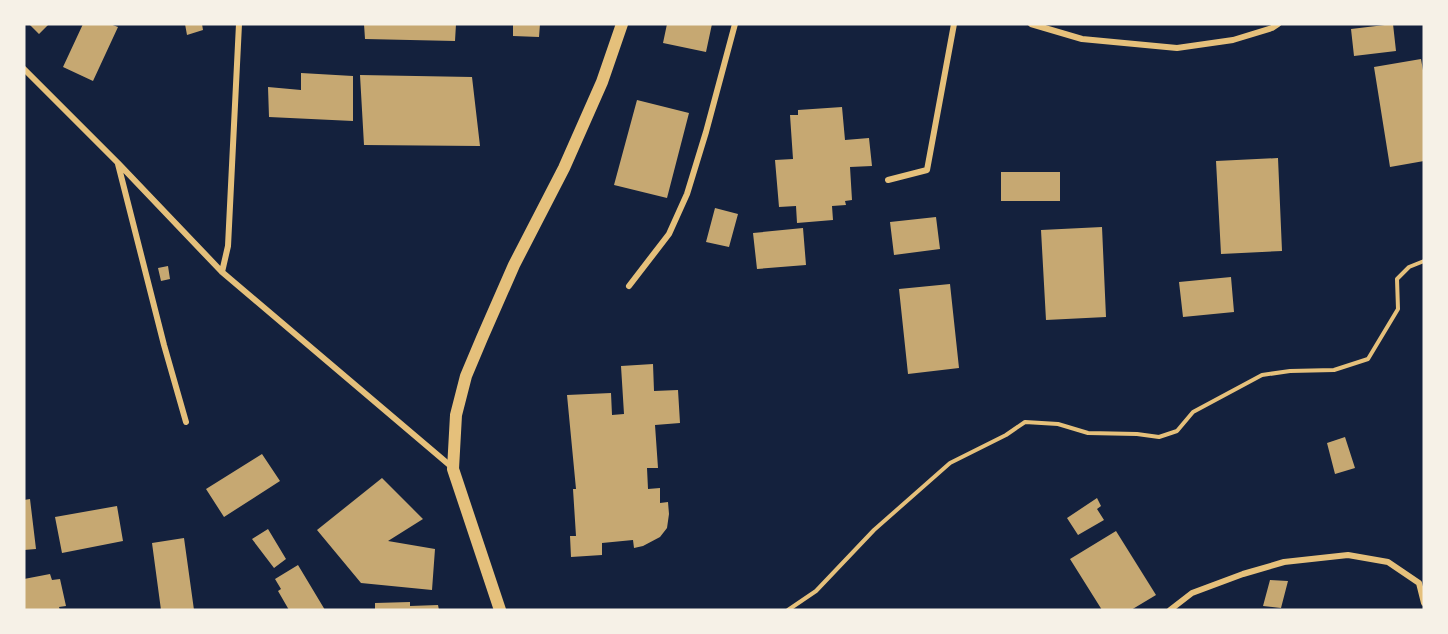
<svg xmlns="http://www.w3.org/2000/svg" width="1448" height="634" viewBox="0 0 1448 634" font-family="Cabin,sans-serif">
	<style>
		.building { fill: #c6a872 }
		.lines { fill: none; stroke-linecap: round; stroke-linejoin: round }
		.path { stroke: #e5c07b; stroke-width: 4 }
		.minor { stroke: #e5c07b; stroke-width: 6 }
		.secondary { stroke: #e5c07b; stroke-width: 12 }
	</style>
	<rect width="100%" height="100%" fill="#14213d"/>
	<path class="building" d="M29,24H49L39,34Z
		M83,24H110L118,27L93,81L63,67Z
		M185,24H202L203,30L187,35Z
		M364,24H456L455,41L365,39Z
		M513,24H540L539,37L513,36Z
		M667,24H712L706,52L663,43Z
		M1393,24L1396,51L1354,56L1351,29Z
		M1421,59L1424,76V161L1390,167L1374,67Z
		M301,73L353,76V121L269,117L268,87L301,90Z
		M360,75L472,77L480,146L364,145Z
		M637,100L689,113L667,198L614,185Z
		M842,107L845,140L869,138L872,166L850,167L852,200L845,201L846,205L832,206L833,220L797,223L796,206L779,207L775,160L793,159L790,115H798V110Z
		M1278,158L1282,251L1221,254L1216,161Z
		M1001,172H1060V201H1001Z
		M715,208L738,214L729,247L706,242Z
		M936,217L940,249L894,255L890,222Z
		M1102,227L1106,317L1046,320L1041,230Z
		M803,228L806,265L757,269L753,233Z
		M168,266L170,279L161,281L158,268Z
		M1231,277L1234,312L1183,317L1179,282Z
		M950,284L959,368L908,374L899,289Z
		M653,364L654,391L678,390L680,423L655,425L658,468H647L648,489L660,488V503L668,502L669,514L667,528L660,537L643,546L634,548L633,540L602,543V555L571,557L570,536H576L573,489H576L567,395L611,393L612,415L624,414L621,366Z
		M1345,437L1355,468L1335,474L1327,443Z
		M262,454L280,481L224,517L206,489Z
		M382,478L423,519L388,541L435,549L432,590L361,583L317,530Z
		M1097,498L1101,506L1097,509L1104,520L1078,535L1067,518Z
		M30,499L36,549L24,550V500Z
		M117,506L123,541L62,553L55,517Z
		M268,529L286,559L274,568L252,539Z
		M1116,531L1156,595L1131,610H1102L1070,559Z
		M184,538L194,610H161L152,543Z
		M298,565L325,610H289L278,591L281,589L275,579Z
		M50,574L52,580L60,579L66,606L59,607L60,610H24V579Z
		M1270,580L1288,581L1281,608L1263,606Z
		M410,602V606L438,605L439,610H375V603Z"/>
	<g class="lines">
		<path class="path" d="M788,610L816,591L874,530L950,463L1006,435L1025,422L1058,424L1088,433L1137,434L1159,437L1177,431L1193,412L1262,375L1290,371L1334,370L1368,359L1398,309L1397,279L1409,267L1424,261"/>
		<path class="minor" d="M1031,24L1082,39L1177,48L1233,40L1272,28L1278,24
			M24,69L118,163L222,272L453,468
			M118,164L164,345L186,422
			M888,180L927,170L954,24
			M222,272L228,246L239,24
			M629,286L669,234L687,194L706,132L735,24
			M1170,610L1192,593L1243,574L1284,562L1348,555L1388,562L1419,583L1424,603"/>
		<path class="secondary" d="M500,610L453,469L456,415L466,376L482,338L514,265L564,168L602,82L622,24"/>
	</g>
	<rect width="1448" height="634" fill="none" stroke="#f6f1e7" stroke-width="51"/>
</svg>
